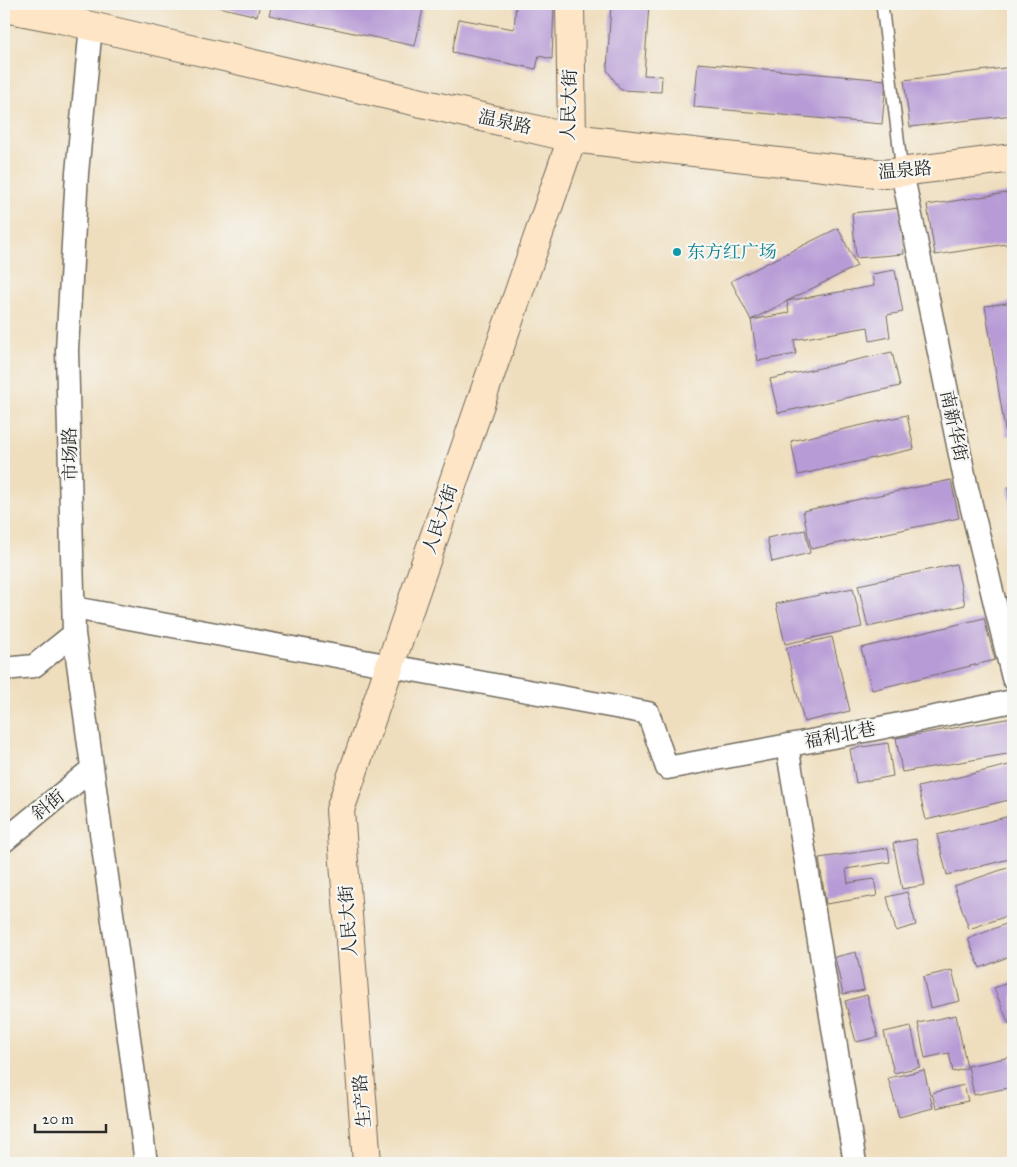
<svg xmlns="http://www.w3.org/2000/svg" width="1017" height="1167" font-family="'IM FELL Great Primer','Noto Serif SC',serif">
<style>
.building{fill:#b79bd6;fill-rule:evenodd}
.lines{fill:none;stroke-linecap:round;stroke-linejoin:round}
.lane-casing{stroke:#706a5e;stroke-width:14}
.street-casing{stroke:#706a5e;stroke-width:25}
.secondary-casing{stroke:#706a5e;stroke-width:30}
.lane{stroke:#fff;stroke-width:11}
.street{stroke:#fff;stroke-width:22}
.secondary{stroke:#fde5c5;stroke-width:28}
.culture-dot{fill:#0f9aa8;stroke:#f6f6f2;stroke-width:2}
.labels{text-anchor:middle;stroke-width:4.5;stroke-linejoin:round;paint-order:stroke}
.street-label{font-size:18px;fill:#2b2b2b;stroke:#f6f6f2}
.culture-label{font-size:18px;fill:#0d838f;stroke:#f6f6f2;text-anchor:start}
</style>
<rect width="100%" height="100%" fill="#f6f6f2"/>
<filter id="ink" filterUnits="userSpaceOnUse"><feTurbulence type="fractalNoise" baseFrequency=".02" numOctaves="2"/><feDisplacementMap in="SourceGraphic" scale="10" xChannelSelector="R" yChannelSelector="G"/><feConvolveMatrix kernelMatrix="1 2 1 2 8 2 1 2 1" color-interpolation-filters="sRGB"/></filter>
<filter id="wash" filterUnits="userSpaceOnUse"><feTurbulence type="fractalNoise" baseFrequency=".0096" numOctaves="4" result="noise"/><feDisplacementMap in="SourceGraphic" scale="20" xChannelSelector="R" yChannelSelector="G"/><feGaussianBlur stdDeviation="1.12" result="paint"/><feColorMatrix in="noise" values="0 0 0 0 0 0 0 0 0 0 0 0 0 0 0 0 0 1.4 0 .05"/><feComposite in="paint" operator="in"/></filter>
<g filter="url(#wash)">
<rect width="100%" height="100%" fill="#efdebd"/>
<g id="blocks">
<path class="building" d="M206 4H260L257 16Z
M272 4H424L415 46 269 15Z
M516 4H554L552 59 539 56 536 69 452 52 459 19 514 29Z
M611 4H649L644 75 662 76 661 92 621 90 607 70Z
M698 63 886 80 882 124 694 107Z
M1013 67V115L910 127 904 80Z
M1013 192V243L935 255 927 205Z
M900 208 904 254 856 258 852 213Z
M838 228 857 266 787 301 874 286 872 274 895 270 903 312 887 315 890 337 870 341 868 327 794 340 796 354 758 361 751 320 731 281ZM787 301 789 313 751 320 784 303Z
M1013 302V435L1006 436 985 306Z
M892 352 900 386 778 413 770 379Z
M907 415 914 449 798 475 791 441Z
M951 480 959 518 811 549 803 511Z
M1013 486V520H1012L1008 487Z
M805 530 810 553 772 562 767 538Z
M956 564 965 605 868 627 858 585Z
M853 588 862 627 785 644 776 604Z
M984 618 995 660 872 690 861 648Z
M832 637 850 711 804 722 786 648Z
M1012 718 1013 753 902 772 896 738Z
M888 743 893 776 856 783 850 749Z
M1013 764V799L926 820 918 787Z
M1013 815V858L947 875 937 835Z
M916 839 925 885 902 889 893 843Z
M888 848 890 862 846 869 848 883 874 879 877 896 826 904 819 858Z
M1013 866V914L969 929 954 886Z
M907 892 916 925 896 931 887 897Z
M1013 921V955L980 968 968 939Z
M856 952 864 990 843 994 835 957Z
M952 970 960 1001 930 1008 923 977Z
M1013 981V1022L1009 1024 994 988Z
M867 995 878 1037 856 1042 845 1001Z
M956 1015 967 1068 953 1072 949 1053 925 1058 918 1023Z
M911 1026 920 1067 894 1073 884 1032Z
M1010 1057 1013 1072V1087L974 1095 968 1066Z
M924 1070 933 1108 899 1117 888 1078Z
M964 1085 968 1101 936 1108 932 1093Z"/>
</g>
</g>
<g filter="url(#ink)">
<use href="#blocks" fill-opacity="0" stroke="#706a5e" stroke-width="1"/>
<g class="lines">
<g class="lane-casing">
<path id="lane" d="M882 4 902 172"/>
</g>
<g class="street-casing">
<path id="street" d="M91 26 77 173 67 350 74 634 146 1163
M902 172 966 484 1013 678
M74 608 648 713 667 768 875 729 1013 701
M4 669 34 666 74 634
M787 745 855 1163
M4 841 92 769"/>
</g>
<g class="secondary-casing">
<path id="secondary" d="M4 8 61 19 572 138 884 174 1013 158
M367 1163 340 810 572 138 570 4"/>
</g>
<use href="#lane" class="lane"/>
<use href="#street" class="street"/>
<use href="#secondary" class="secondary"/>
</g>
</g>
<circle class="culture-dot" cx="677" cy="252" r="5"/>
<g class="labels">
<g class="street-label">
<text transform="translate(569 105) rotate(-88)" y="6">人民大街</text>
<text transform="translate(505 122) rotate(13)" y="6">温泉路</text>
<text transform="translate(905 170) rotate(-5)" y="6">温泉路</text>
<text transform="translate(954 426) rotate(78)" y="6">南新华街</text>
<text transform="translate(70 454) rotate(-91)" y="6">市场路</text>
<text transform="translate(440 519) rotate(-71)" y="6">人民大街</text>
<text transform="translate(840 735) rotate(-11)" y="6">福利北巷</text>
<text transform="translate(48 805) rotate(-39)" y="6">斜街</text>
<text transform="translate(348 921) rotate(-94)" y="6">人民大街</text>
<text transform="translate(362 1101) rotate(-95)" y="6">生产路</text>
</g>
<g class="culture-label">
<text x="687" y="258">东方红广场</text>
</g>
</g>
<rect width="1017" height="1167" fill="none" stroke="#f6f6f2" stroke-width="20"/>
<path d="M35 1124v8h71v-8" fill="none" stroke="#2b2b2b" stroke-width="2.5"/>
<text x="42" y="1124" font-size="15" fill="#2b2b2b" stroke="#f6f6f2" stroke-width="4" paint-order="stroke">20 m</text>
</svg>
